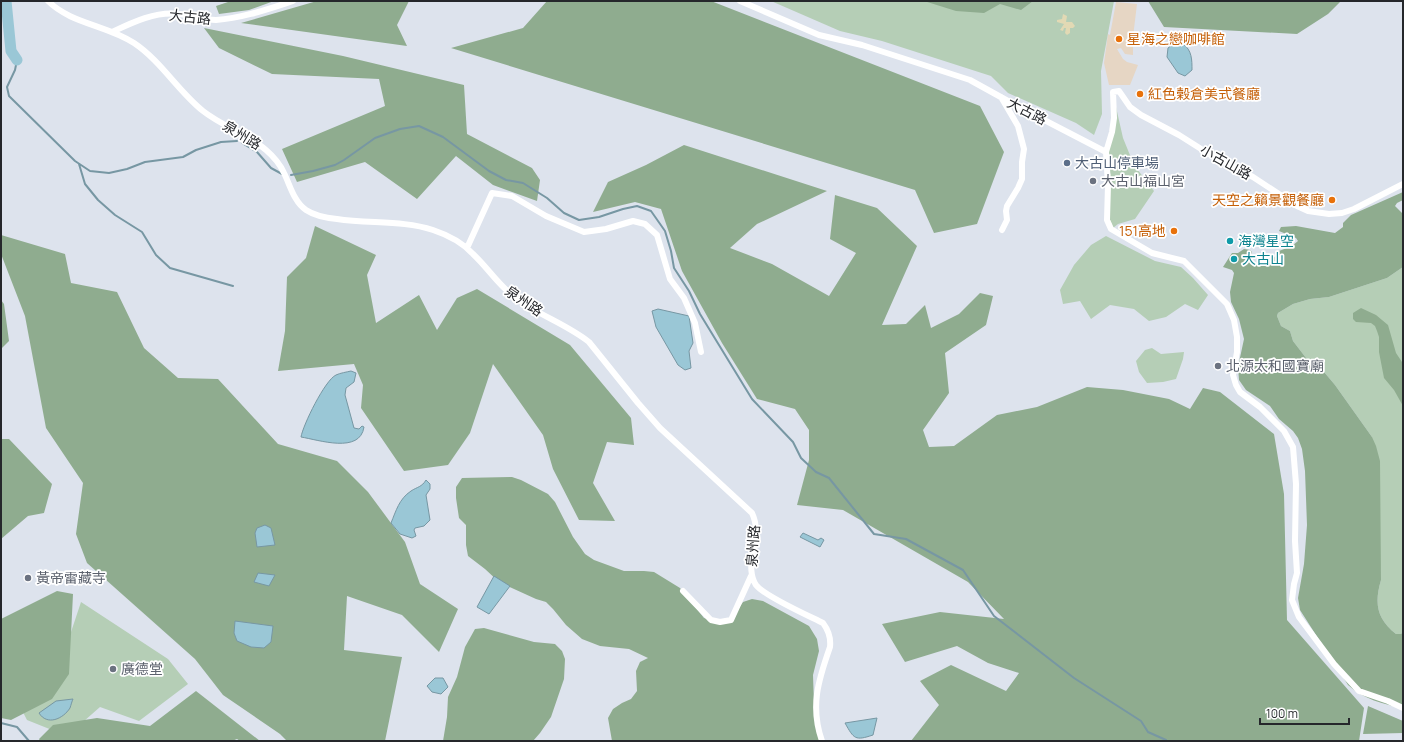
<svg xmlns="http://www.w3.org/2000/svg" width="1404" height="742" font-family="Manrope,'Noto Sans TC',sans-serif">
<style>
.commercial{fill:#e6d6c4}
.green{fill:#b5ceb6}
.forest{fill:#8fac8f}
.sand{fill:#e2d9b4}
.water{fill:#9ac7d6;stroke:#7797a3}
.lines{fill:none;stroke-linecap:round;stroke-linejoin:round}
.stream{stroke:#7797a3;stroke-width:2}
.river{stroke:#9ac7d6;stroke-width:11}
.minor{stroke:#fff;stroke-width:6}
.food-dot{fill:#e8710a;stroke:#fff;stroke-width:1.5}
.service-dot{fill:#5c6f8a;stroke:#fff;stroke-width:1.5}
.worship-dot{fill:#6b7280;stroke:#fff;stroke-width:1.5}
.culture-dot{fill:#0f9aa8;stroke:#fff;stroke-width:1.5}
.labels{text-anchor:middle;stroke-width:3.5;stroke-linejoin:round;paint-order:stroke}
.street-label{font-size:14px;fill:#25272b;stroke:#fff}
.food-label{font-size:14px;fill:#c56008;stroke:#fff;text-anchor:start}
.service-label{font-size:14px;fill:#4e5e75;stroke:#fff;text-anchor:start}
.worship-label{font-size:14px;fill:#5b616d;stroke:#fff;text-anchor:start}
.culture-label{font-size:14px;fill:#0d838f;stroke:#fff;text-anchor:start}
</style>
<rect width="100%" height="100%" fill="#dde3ed"/>
<path class="commercial" d="M1116 2 1137 4 1133 37V55L1125 54 1121 48 1117 49 1123 59 1127 62 1138 65 1130 85H1109L1104 63 1108 34 1110 35Z"/>
<path class="green" d="M771 1H1114L1101 71 1102 114 1094 135 1076 123 1008 93 991 76 882 41 840 31Z
M1116 107 1123 138 1134 165 1154 191 1135 219 1118 224 1113 228 1109 218 1107 152Z
M1106 236 1155 261 1181 267 1193 278 1208 295 1198 310 1185 304 1166 317 1149 321 1134 309 1110 305 1091 319 1080 301 1063 304 1060 290 1074 265 1091 245Z
M1403 267V632L1401 634H1396C1377 619 1374 604 1381 580L1372 437 1335 385 1319 366 1306 358 1303 354 1293 341 1290 331 1281 326 1277 316 1278 313 1293 304 1310 299 1329 297 1387 278Z
M1152 348 1161 354 1184 352 1183 359 1176 379 1163 382 1147 383 1139 372 1136 361 1145 350Z
M81 602 168 659 188 684 139 721 100 707 67 736 27 720 5 677 53 686Z"/>
<path class="forest" d="M231 1H274L249 10 219 14 216 6Z
M317 1H409L397 25 407 46 241 23Z
M547 1H711L980 106 1004 152 977 224 934 233 915 190 451 48 523 28Z
M924 1H1033L1021 10 1000 4 984 13 956 11Z
M1148 1H1341L1328 14 1297 34 1164 27Z
M204 28 343 56 464 85 467 134 532 168 540 180 537 201 493 185 456 156 417 199 365 162 297 182 282 149 385 106 379 79 272 74 219 48Z
M684 145 827 191 757 224 730 248 772 264 829 296 856 253 830 239 835 195 877 208 917 246 882 325 906 324 925 305 931 328 959 314 980 293 993 296 986 325 945 353 949 393 923 430 929 447 954 446 997 415 1037 407 1087 387 1123 390 1169 399 1190 409 1203 388 1220 392 1274 434 1284 494 1287 620 1364 708 1359 741H911L939 705 920 681 951 665 1006 691 1019 673 988 663 957 646 905 662 882 624 940 612 1004 619 968 582 843 510 797 505 809 460V430L795 409 757 399 722 343 682 271 661 209 635 202 593 212 608 182 646 165Z
M1403 192V200L1397 203 1395 206 1403 214V267L1387 278 1329 297 1310 299 1293 304 1278 313 1277 316 1281 326 1290 331 1293 341 1303 354 1306 358 1319 366 1335 385 1372 437 1376 446 1380 461 1381 580C1374 604 1377 619 1396 634H1401L1403 632V709C1383 703 1364 700 1348 685L1300 610 1298 598 1304 564 1307 525 1305 471 1302 449 1298 438 1293 431 1279 419 1270 406 1246 390 1239 380 1238 367 1244 339 1239 319 1231 302 1230 292 1234 273 1232 270 1223 267 1232 253H1238L1244 249 1250 250 1252 252 1248 261 1253 265H1260L1273 259 1279 251 1292 246 1298 241 1296 238 1279 231 1281 227 1296 226 1335 233 1343 227V223L1351 215Z
M315 226 376 255 367 275 376 323 419 295 437 330 457 298 477 289 570 345 631 418 634 445 607 442 593 483 615 521 579 520 553 469 543 435 493 364 470 433 448 465 404 471 361 408 363 385 354 364 278 371 285 331 287 277 306 258Z
M1 235 65 254 71 283 117 292 144 348 178 378 218 379 278 444 337 461 368 492 405 542 420 584 458 609 439 652 402 615 347 596 344 650 402 657 385 741H287L280 734 223 695 195 659 87 563 76 534 83 483 46 428 25 316 1 254Z
M1 300 4 304 9 341 1 349Z
M1361 308 1376 315 1388 325 1396 353 1402 362 1403 361V406L1394 390 1384 378 1379 352V337L1377 331 1375 326 1371 323 1356 322 1353 319V313Z
M1 439H9L52 484 44 513 28 516 1 539Z
M512 477 521 480 548 494 555 502 573 537 585 554 594 560 624 571H644L654 572 680 588 704 618 723 623 732 618 743 602 752 599 763 601 809 626 817 639 819 651 813 675 814 704 824 741H612L608 718 613 709 622 703 631 699 637 691 636 671 640 662 648 658 629 649 600 646 582 639 566 625 553 609 546 602 536 599 499 582 485 569 468 556 466 545V525L459 518 456 498V487L462 478Z
M57 591 73 594 69 674 52 699 11 720 1 718V619Z
M484 628 534 642 555 644 562 651 565 659 564 679 551 717 540 733 533 741H443L447 717 448 697 457 677 465 647 475 629Z
M196 691 260 741H240L237 739 232 741H40L39 739 53 725 97 718 150 726Z
M1368 706 1403 721V733L1363 734Z"/>
<path class="sand" d="M1063 14 1067 16 1066 22H1072L1075 26 1073 28H1070V33L1067 35 1065 33 1066 28H1064L1063 31 1060 30 1064 24 1057 22V20L1062 19Z"/>
<path class="water" d="M1183 44C1192 50 1192 60 1192 70L1185 76 1178 73 1167 57 1168 48 1172 45Z
M658 309 689 316 693 343 689 351 691 368 685 370 678 365 656 327 652 311Z
M351 371 356 373 354 382 346 388 345 395 354 428 359 429 362 426 364 427C360 454 319 440 301 437 303 425 325 380 336 375 340 373 347 372 351 371Z
M426 480 430 484V489L426 495 430 520 424 526 415 528 414 530 416 536 412 538 400 534 391 523C396 511 399 499 411 491 417 487 422 487 426 480Z
M265 525 271 528 275 545 257 547 255 533 257 528Z
M803 533 818 540 821 538 824 540 820 547 800 537Z
M258 573 275 575 269 586 254 582Z
M494 576 510 586 489 614 477 607Z
M235 621 273 626 271 642 264 648 251 647 237 641 234 633Z
M435 678H443L448 687 441 694 432 692 427 686Z
M73 699C72 701 71 705 70 708 63 719 47 726 39 713L56 701Z
M877 718 873 735C855 741 854 739 845 723Z"/>
<g class="lines">
<path class="stream" d="M17 60 15 70 7 87 9 96 75 161 90 171 109 173 127 169 145 162 183 157 196 150 221 142 237 141
M242 143 257 152 271 168 282 174
M79 164 85 184 98 200 115 215 142 232 156 255 170 268 233 286
M291 175 313 171 335 165 344 160 375 138 400 129 419 126 443 137 489 171 506 180 523 183 547 198 564 213 579 220 599 217 623 209 637 206 651 211 665 231 671 251 674 268 689 291 700 314 752 399 793 442 801 458 816 472 829 478 874 534 906 539 963 570 994 616 1074 678 1141 721 1148 732 1166 740
M1 723 17 727 29 741"/>
<path class="river" d="M6 1 11 51 17 60"/>
<path class="minor" d="M48 1C71 24 107 25 134 43 161 61 178 91 203 111 222 126 247 134 266 150 273 156 280 164 284 173 290 185 294 202 306 210 315 216 327 218 337 219 369 224 403 220 433 230 448 235 462 242 473 254 487 267 497 283 512 295 535 314 565 323 589 342L638 403 660 428 752 513C759 528 755 540 752 555 751 565 750 576 756 585 764 596 809 616 823 623 829 631 831 638 830 647 818 681 810 707 822 741
M740 1 819 35 862 45 970 80 1017 106 1106 152 1108 185 1107 220 1111 229 1152 253 1184 261 1227 304 1234 320 1237 337V352L1233 375 1236 385 1240 392 1260 407 1284 431 1293 447 1296 484 1295 541 1297 573 1294 584 1292 600 1299 617 1334 664 1359 691 1388 701 1403 708
M112 32C133 22 156 11 179 14 191 15 204 20 216 20 243 18 268 9 293 1
M1001 97 1018 126 1024 149 1022 162V179L1018 188 1007 206 1006 211 1007 220 1002 230
M1106 152 1112 132 1114 118 1113 92 1119 91 1130 107 1141 115 1179 135 1209 154 1253 177 1297 206 1308 211 1329 214 1342 213 1354 209 1403 184
M467 248 492 193 512 196 546 216 584 232 606 229 633 221 645 224 657 235 670 279 684 298 695 323 701 352
M683 591 711 620 720 622 731 620 751 576"/>
</g>
<g class="food-dot">
<circle cx="1119" cy="39" r="4"/>
<circle cx="1140" cy="94" r="4"/>
<circle cx="1332" cy="200" r="4"/>
<circle cx="1174" cy="231" r="4"/>
</g>
<circle class="service-dot" cx="1067" cy="163" r="4"/>
<g class="worship-dot">
<circle cx="1093" cy="181" r="4"/>
<circle cx="1218" cy="366" r="4"/>
<circle cx="28" cy="578" r="4"/>
<circle cx="113" cy="669" r="4"/>
</g>
<g class="culture-dot">
<circle cx="1230" cy="241" r="4"/>
<circle cx="1234" cy="259" r="4"/>
</g>
<g class="labels">
<g class="street-label">
<text transform="translate(190 17) rotate(6)" y="5">大古路</text>
<text transform="translate(1027 111) rotate(27)" y="5">大古路</text>
<text transform="translate(242 135) rotate(31)" y="5">泉州路</text>
<text transform="translate(1226 162) rotate(29)" y="5">小古山路</text>
<text transform="translate(524 301) rotate(34)" y="5">泉州路</text>
<text transform="translate(753 546) rotate(-86)" y="5">泉州路</text>
</g>
<g class="food-label">
<text x="1127" y="44">星海之戀咖啡館</text>
<text x="1148" y="99">紅色榖倉美式餐廳</text>
<text x="1324" y="205" text-anchor="end">天空之籟景觀餐廳</text>
<text x="1166" y="236" text-anchor="end">151高地</text>
</g>
<g class="service-label">
<text x="1075" y="168">大古山停車場</text>
</g>
<g class="worship-label">
<text x="1101" y="186">大古山福山宮</text>
<text x="1226" y="371">北源太和國寶廟</text>
<text x="36" y="583">黃帝雷藏寺</text>
<text x="121" y="674">廣德堂</text>
</g>
<g class="culture-label">
<text x="1238" y="246">海灣星空</text>
<text x="1242" y="264">大古山</text>
</g>
</g>
<rect width="1404" height="742" fill="none" stroke="#25272b" stroke-width="4"/>
<path d="M1260 718v6h89v-6" fill="none" stroke="#25272b" stroke-width="2"/>
<text x="1266" y="718" font-size="12" fill="#25272b" stroke="#ffffff" stroke-width="3" paint-order="stroke">100 m</text>
</svg>
